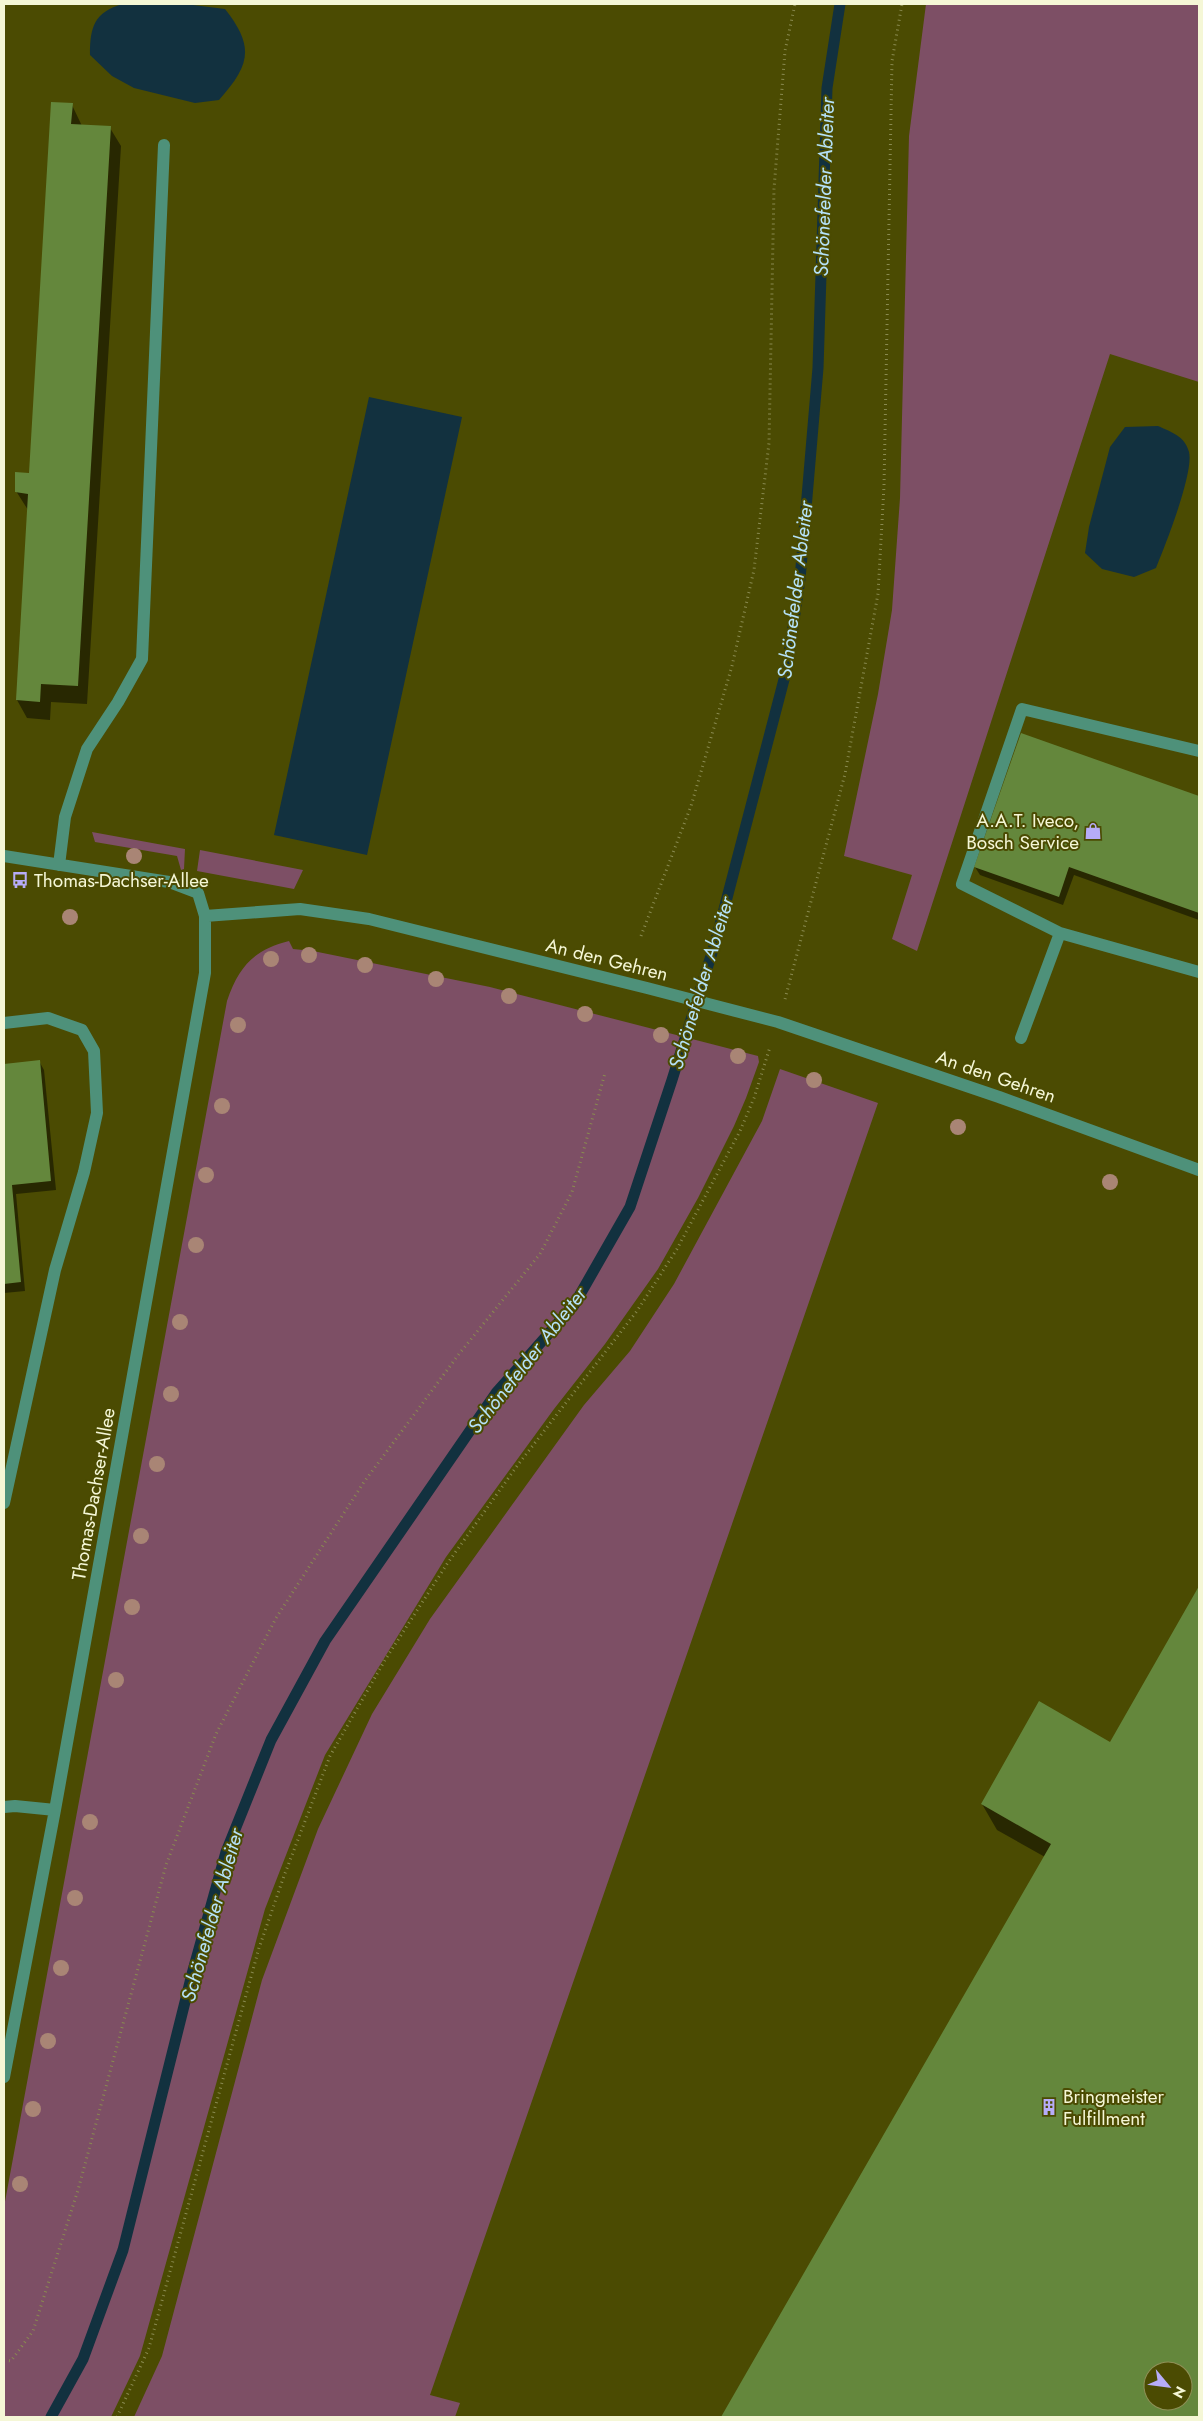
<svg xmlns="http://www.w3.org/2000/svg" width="1203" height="2421" font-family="Jost,sans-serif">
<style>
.green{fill:#7d4f65}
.water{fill:#12313f}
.shadow{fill:#0007;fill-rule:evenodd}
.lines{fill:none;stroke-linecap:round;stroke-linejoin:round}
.stream{stroke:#12313f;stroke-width:11}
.building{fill:#64873c;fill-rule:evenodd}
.path{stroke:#898a50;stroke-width:3;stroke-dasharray:1 4;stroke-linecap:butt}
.minor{stroke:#4e917a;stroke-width:12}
.tree{fill:#a98575}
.labels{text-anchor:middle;stroke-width:4;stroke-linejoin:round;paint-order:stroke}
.poi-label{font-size:19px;fill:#f5f7d6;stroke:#4b4b02;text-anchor:start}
.street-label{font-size:19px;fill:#f5f7d6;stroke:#4b4b02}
.water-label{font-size:20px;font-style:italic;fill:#b5e2f9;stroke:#4b4b02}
</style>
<rect width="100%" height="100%" fill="#4b4b02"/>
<path class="green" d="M926 4H1199V382L1110 354 917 951 892 939 912 875 844 856 878 694 892 610 900 498 909 136Z
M92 832 185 849 184 869 181 870 177 856 95 842Z
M200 850 303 870 294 889 197 871Z
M289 941 293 949 313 951 490 987 758 1056 759 1062 746 1098 734 1126 698 1198 658 1269 605 1344 554 1409 446 1557 325 1755 265 1909 140 2356 111 2417H4V2207L227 1001C239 966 254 950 289 941Z
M780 1069 878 1103 430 2395 460 2403 455 2417H134L162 2356 262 1980 318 1829 372 1714 430 1619 584 1405 630 1351 674 1284 762 1121Z"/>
<path class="water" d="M123 4H185L225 9C255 47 250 65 219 100L195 103 134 88 112 76 90 55C90 27 94 12 123 4Z
M369 397 462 417 367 855 274 835Z
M1158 426C1171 432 1185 436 1189 452 1194 473 1165 546 1156 568L1134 577 1102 569 1085 553 1089 527 1110 447 1125 427Z"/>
<path class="shadow" d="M72 105 82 126 110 128 121 146 87 704 51 702 50 720 27 718 17 700 28 510 16 491 30 474Z
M1022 735 1199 797V920L1074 875 1063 905 980 875 975 867Z
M39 1061 44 1070 56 1190 16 1194 25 1291 4 1293V1065Z
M1199 1589V2417H722L1045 1857 997 1830 982 1804 1110 1744ZM1153 2371H1183V2401H1153Z"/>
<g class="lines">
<path class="stream" d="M51 2417 83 2359 123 2250 192 1974 226 1852 271 1740 325 1641 496 1393 574 1305 630 1207 672 1080 716 940 787 668 800 579 818 368 827 88 840 4"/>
</g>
<path class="building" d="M51 102 73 103 71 124 111 126 78 686 41 684 40 702 16 700 28 494 15 492V472L29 473Z
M1021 733 1199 796V913L1069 867 1059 897 974 867Z
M40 1060 51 1181 12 1185 21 1282 4 1284V1064Z
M1199 1586V2417H721L1051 1844 981 1804 1039 1701 1110 1742ZM1153 2371H1183V2401H1153Z"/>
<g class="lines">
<path class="path" d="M641 936 691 806 732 666 754 570 769 443 774 189 785 51 795 4
M785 999 845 774 878 594 884 486 892 61 902 4
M4 2360 11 2361 33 2331 78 2190 166 1865 216 1734 276 1618 364 1482 459 1354 540 1254 572 1192 605 1073
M117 2417 149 2348 259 1948 284 1876 330 1756 385 1660 447 1564 517 1466 637 1311 677 1249 740 1131 754 1098 770 1047"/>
<path class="minor" d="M1199 751 1022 709 962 884 1060 933 1199 972
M4 856 169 882 198 893 205 916V973L55 1810 4 2077
M59 865 65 817 87 749 118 702 142 659 164 145
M205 916 300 909 369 919 647 988 778 1022 999 1097 1199 1170
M4 1023 48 1018 82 1030 94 1051 97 1113 84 1172 55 1270 4 1503
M1021 1038 1060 933
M4 1807 15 1806 55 1810"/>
</g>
<g class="tree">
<circle cx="134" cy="856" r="8"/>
<circle cx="70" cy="917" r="8"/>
<circle cx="309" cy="955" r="8"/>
<circle cx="271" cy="959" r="8"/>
<circle cx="365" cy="965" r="8"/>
<circle cx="436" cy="979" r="8"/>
<circle cx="509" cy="996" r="8"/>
<circle cx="585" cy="1014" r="8"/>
<circle cx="238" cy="1025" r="8"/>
<circle cx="661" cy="1035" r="8"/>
<circle cx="738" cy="1056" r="8"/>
<circle cx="814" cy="1080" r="8"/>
<circle cx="222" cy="1106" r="8"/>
<circle cx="958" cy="1127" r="8"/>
<circle cx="206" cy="1175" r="8"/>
<circle cx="1110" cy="1182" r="8"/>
<circle cx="196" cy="1245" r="8"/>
<circle cx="180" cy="1322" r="8"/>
<circle cx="171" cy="1394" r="8"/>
<circle cx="157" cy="1464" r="8"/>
<circle cx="141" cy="1536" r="8"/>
<circle cx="132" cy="1607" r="8"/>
<circle cx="116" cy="1680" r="8"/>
<circle cx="90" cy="1822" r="8"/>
<circle cx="75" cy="1898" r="8"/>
<circle cx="61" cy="1968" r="8"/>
<circle cx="48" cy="2041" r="8"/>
<circle cx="33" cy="2109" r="8"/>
<circle cx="20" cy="2184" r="8"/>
</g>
<defs>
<g id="shop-bare" transform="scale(1.35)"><path d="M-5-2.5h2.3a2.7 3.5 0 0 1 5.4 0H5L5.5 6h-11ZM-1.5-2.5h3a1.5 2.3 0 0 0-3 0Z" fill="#b6acf8" stroke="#4b4b02" stroke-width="2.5" paint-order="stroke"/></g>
<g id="bus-bare" transform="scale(1.35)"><path d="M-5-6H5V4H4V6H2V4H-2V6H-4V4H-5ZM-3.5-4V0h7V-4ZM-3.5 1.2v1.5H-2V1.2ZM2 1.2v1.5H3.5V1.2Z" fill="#b6acf8" stroke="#4b4b02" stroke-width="2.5" paint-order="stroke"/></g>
<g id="building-bare" transform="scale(1.35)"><path d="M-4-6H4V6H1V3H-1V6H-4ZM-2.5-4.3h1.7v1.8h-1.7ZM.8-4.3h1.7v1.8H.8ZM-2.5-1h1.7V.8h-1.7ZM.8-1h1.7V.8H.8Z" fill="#b6acf8" stroke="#4b4b02" stroke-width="2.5" paint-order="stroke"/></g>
</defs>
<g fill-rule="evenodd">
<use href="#shop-bare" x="1093" y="831"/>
<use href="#bus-bare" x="20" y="880"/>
<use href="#building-bare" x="1049" y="2107"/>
</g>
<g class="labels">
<g class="poi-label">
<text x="1079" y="827" text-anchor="end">A.A.T. Iveco,<tspan x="1079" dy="22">Bosch Service</tspan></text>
<text x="34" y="887">Thomas-Dachser-Allee</text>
<text x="1063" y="2103">Bringmeister<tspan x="1063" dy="22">Fulfillment</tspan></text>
</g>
<g class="street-label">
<text transform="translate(607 959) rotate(14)" y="7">An den Gehren</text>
<text transform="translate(996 1076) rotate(19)" y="7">An den Gehren</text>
<text transform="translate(93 1494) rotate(-80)" y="7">Thomas-Dachser-Allee</text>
</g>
<g class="water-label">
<text transform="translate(824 187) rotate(-88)" y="7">Schönefelder Ableiter</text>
<text transform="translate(795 590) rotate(-83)" y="7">Schönefelder Ableiter</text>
<text transform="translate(701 983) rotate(-73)" y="7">Schönefelder Ableiter</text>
<text transform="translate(527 1360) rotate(-52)" y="7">Schönefelder Ableiter</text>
<text transform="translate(212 1915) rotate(-74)" y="7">Schönefelder Ableiter</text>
</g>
</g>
<rect width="1203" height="2421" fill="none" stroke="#f5f7d6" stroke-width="10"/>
<g transform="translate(1168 2386) rotate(119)"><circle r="24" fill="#4b4b02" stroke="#8f9057"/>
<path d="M0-4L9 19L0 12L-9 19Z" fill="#b6acf8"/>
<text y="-8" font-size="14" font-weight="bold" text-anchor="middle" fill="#f5f7d6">N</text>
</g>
</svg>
